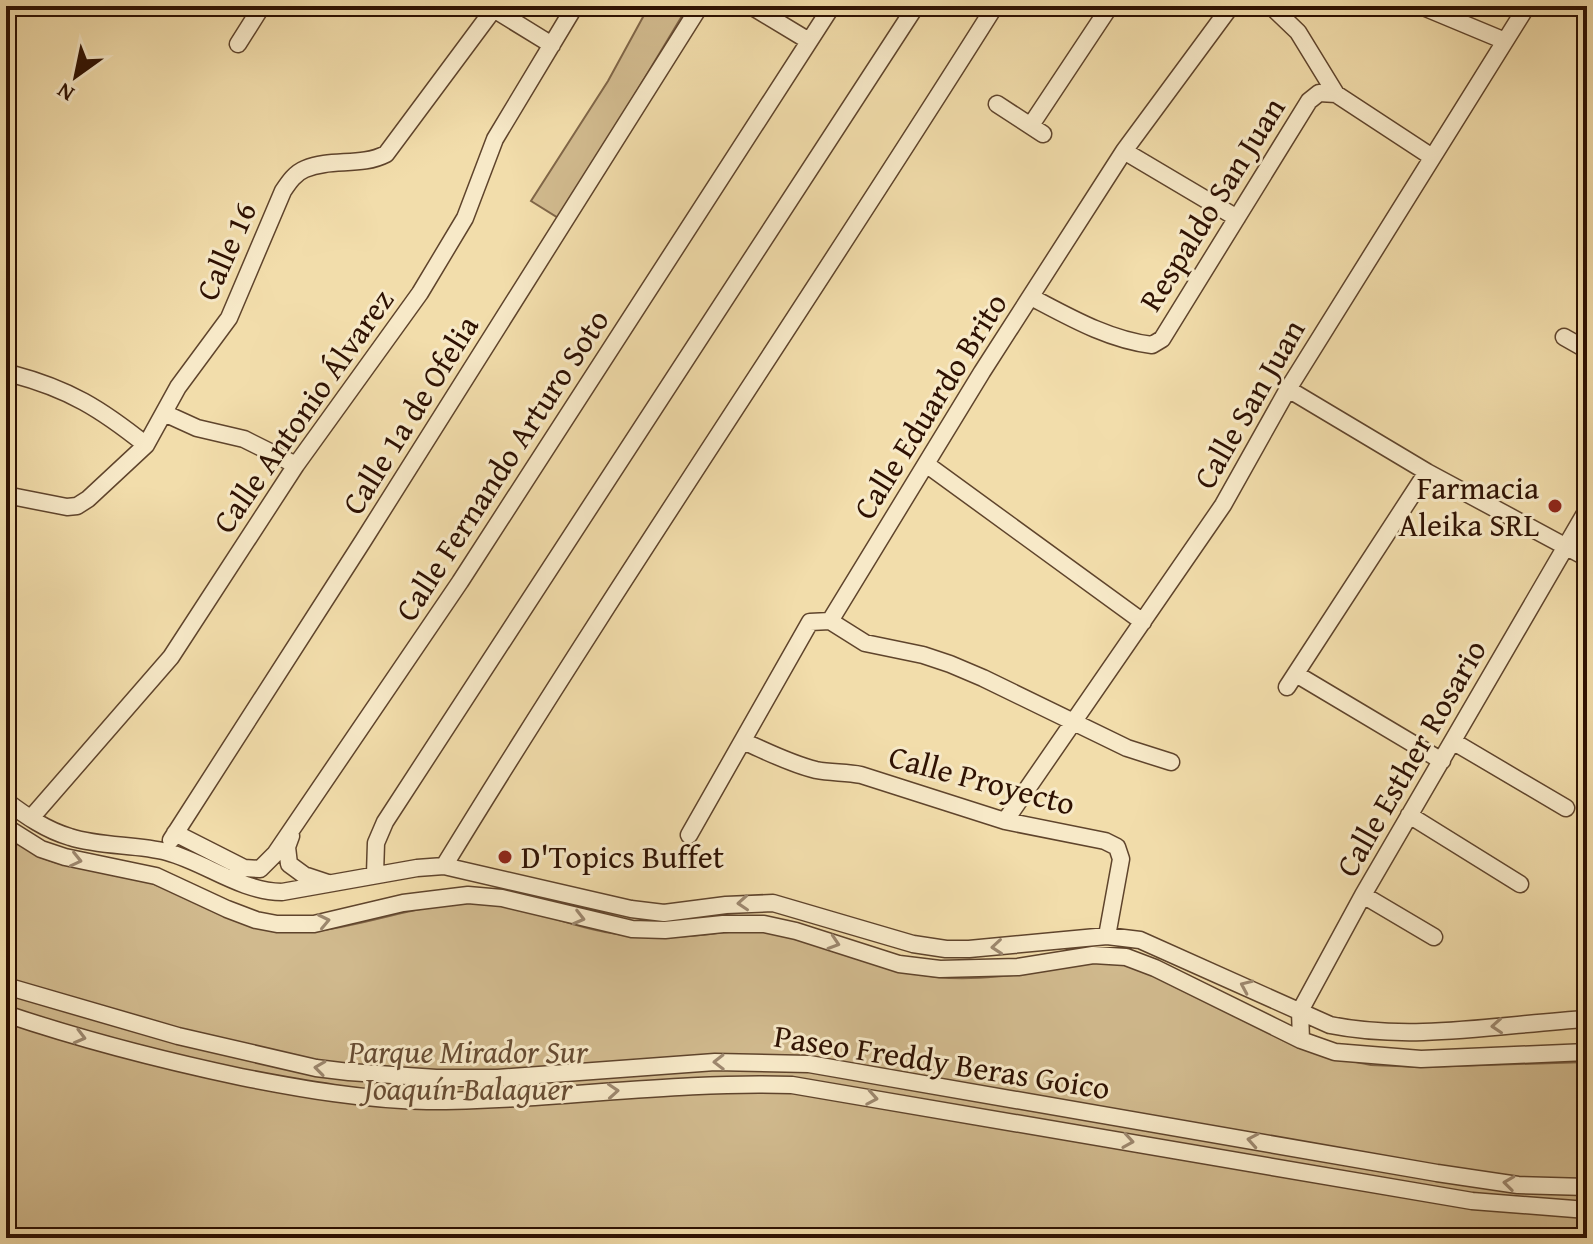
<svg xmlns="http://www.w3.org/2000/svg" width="1593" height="1244" font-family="'Gentium Book Plus',serif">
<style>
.park{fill:#d1ba8e;stroke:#806648;stroke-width:2}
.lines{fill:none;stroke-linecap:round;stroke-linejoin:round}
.minor-casing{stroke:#5f442c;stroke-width:19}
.minor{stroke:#f7e9c8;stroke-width:16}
.oneway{stroke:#9d886f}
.poi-dot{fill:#8f2418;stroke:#f7e9c8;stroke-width:3}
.labels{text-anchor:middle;stroke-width:6;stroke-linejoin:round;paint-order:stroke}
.street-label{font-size:32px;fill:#2e1102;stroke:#f7e9c8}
.poi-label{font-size:32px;fill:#2e1102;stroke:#f7e9c8;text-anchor:end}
.park-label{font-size:32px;font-style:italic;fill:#674c33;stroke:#f7e9c8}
</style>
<rect width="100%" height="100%" fill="#f2ddab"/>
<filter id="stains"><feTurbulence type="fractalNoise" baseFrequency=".0025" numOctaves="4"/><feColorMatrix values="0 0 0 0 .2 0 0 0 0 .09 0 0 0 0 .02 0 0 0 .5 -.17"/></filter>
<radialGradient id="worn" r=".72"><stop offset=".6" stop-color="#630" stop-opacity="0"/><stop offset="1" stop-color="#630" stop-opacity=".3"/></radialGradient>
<path class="park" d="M649 6H688L560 219 531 201 608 81Z
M6 831 37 856 57 863 135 876 260 928C330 945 403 902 475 903 518 903 562 924 605 932 632 937 661 938 689 936 715 934 741 929 767 932 825 940 879 971 937 977 965 980 995 977 1022 974 1055 970 1091 958 1124 965 1134 967 1143 972 1153 975L1346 1060 1371 1065 1421 1067 1587 1062V1238H6Z"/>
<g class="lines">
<g class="minor-casing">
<path id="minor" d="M751 6 809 41
M1271 6 1298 32 1336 94
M1421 6 1505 41
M495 10 552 45
M238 44 262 6
M997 104 1043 134
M1031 125 1110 6
M1124 151 1237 218
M1031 297C1069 317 1109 340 1152 345L1162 339 1309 101 1319 93 1336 94 1432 157
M1564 337 1587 350
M12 374C69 389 101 409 146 445
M1288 389 1427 472 1587 558
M164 413 197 428 244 439 296 465
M926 464 1143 622
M6 495 67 507 77 506 88 499 146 445 178 387 229 318 283 191C289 182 295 173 305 169 331 158 361 167 386 154L496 6
M830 621 982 372 1124 151 1231 6
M830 621 865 643 923 655 950 664 983 678 1127 748 1171 762
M1296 674 1442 761
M1287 687 1427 472
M745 742C768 752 791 764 816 770 831 773 846 772 861 775L1005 821 1105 841 1117 847 1121 859 1107 936
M1454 742 1566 808
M6 801C26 816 46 830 70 837 101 847 136 844 167 852 207 863 239 891 282 892L417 868 444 866 631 909 664 913 726 905 773 903 913 944 946 949H969L1107 936 1140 940 1330 1025C1414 1042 1502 1024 1587 1019
M1409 815 1520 884
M31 818 171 657 296 465 420 293 465 218 495 139 575 6
M1005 821 1223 505 1288 389 1527 6
M6 827 41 849 65 857 156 876 227 909 256 920 277 924H314L403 903 468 895 502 898 632 929 665 930 723 924H764L796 931 899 964 940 969 1018 967 1093 955 1126 957 1155 968 1301 1040 1335 1052 1421 1059 1587 1052
M175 833 244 868 260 869 275 854 460 582 832 6
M689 835 810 622 830 621
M291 836 287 847 289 864 304 875 328 883
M171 840 363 541 700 6
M444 866C622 575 814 294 995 6
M375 874 376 843 385 822 916 6
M1363 895 1434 937
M6 986 178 1036 316 1068 349 1072 436 1078H498L715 1062 809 1064 1437 1173 1518 1185 1587 1187
M6 1014C83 1040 161 1060 241 1077 302 1089 365 1100 427 1101 549 1101 670 1081 792 1085L1472 1201 1587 1210
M1301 1040 1300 1011 1363 895 1587 510"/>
</g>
<use href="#minor" class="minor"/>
</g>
<defs><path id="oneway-chevron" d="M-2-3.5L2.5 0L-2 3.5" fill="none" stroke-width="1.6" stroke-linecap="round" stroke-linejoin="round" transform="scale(2)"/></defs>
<g class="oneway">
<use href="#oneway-chevron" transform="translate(76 860) rotate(13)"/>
<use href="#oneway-chevron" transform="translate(743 903) rotate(176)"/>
<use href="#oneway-chevron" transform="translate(579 918) rotate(14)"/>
<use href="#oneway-chevron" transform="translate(324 921) rotate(-12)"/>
<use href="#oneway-chevron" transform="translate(834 943) rotate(18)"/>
<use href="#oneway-chevron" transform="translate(997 947) rotate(175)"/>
<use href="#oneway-chevron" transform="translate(1246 986) rotate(-156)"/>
<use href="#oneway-chevron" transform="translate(1497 1026) rotate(176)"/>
<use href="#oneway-chevron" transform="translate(80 1037) rotate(15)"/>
<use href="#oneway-chevron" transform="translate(719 1062) rotate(179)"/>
<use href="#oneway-chevron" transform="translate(320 1068) rotate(-172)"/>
<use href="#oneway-chevron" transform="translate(613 1091) rotate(-4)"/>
<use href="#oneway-chevron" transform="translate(872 1098) rotate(10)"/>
<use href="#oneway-chevron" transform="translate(1253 1140) rotate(-170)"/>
<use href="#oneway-chevron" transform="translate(1128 1141) rotate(9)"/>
<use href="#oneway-chevron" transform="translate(1509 1183) rotate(-173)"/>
</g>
<g class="poi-dot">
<circle cx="1555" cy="506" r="8"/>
<circle cx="505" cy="857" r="8"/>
</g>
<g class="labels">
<g class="street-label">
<text transform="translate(1212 204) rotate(-58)" y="11">Respaldo San Juan</text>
<text transform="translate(226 251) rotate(-66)" y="11">Calle 16</text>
<text transform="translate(1249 404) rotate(-60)" y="11">Calle San Juan</text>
<text transform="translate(930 406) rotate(-58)" y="11">Calle Eduardo Brito</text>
<text transform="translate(303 411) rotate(-55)" y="11">Calle Antonio Álvarez</text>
<text transform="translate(410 415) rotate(-58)" y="11">Calle 1a de Ofelia</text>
<text transform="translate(502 465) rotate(-57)" y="11">Calle Fernando Arturo Soto</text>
<text transform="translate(1411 758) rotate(-60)" y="11">Calle Esther Rosario</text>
<text transform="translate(982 780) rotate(15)" y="11">Calle Proyecto</text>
<text transform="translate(942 1062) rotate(9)" y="11">Paseo Freddy Beras Goico</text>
</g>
<g class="poi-label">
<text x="1539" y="499">Farmacia<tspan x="1539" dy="37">Aleika SRL</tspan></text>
<text x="521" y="868" text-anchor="start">D'Topics Buffet</text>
</g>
<g class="park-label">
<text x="468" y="1063">Parque Mirador Sur<tspan x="468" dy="37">Joaquín Balaguer</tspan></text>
</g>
</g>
<rect width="1593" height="1244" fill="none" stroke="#f2ddab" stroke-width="32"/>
<rect x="8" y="8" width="1577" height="1228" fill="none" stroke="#2e1102" stroke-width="4"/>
<rect x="16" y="16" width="1561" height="1212" fill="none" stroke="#2e1102" stroke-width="2"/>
<g transform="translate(76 76) rotate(213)" stroke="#f7e9c8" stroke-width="6" paint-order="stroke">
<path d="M0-6L14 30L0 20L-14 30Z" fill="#2e1102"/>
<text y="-12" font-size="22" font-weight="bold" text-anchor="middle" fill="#2e1102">N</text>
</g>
<rect width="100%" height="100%" filter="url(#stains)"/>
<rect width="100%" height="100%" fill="url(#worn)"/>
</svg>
